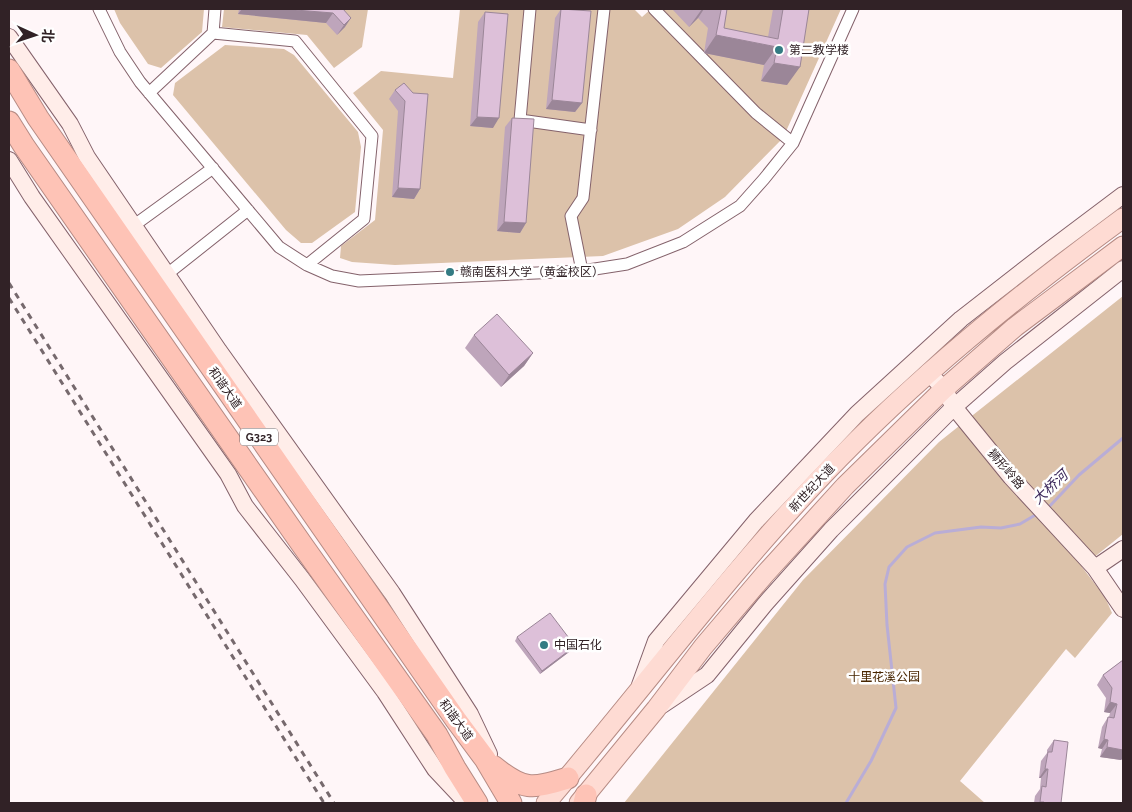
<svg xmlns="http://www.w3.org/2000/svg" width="1132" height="812" font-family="Raleway,'Noto Sans SC',sans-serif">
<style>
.green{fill:#dcc2aa}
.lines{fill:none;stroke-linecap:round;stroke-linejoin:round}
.stream{stroke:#b9add6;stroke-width:3}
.street-casing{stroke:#84626b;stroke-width:13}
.secondary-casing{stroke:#84626b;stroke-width:18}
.primary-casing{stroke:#b68b84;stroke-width:21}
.highway-casing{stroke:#b68b84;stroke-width:23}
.street{stroke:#fff;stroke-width:11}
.secondary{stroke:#ffede9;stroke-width:16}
.primary{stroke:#fedbd3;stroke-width:19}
.highway{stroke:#fec3b6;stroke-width:21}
.rail{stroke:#76696d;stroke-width:3;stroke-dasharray:6 6;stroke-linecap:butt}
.wall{fill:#bea5bb}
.shaded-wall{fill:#9b8698}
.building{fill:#ddc0d9;stroke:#9b8698}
.poi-dot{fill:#337b83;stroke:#fff;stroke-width:2}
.labels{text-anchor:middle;stroke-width:5;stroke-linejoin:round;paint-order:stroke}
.shield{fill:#fff;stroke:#6f6467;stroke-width:1}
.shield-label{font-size:11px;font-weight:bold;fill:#312226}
.poi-label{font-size:12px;fill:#312226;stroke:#fff;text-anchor:start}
.street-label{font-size:12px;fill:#312226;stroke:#fff}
.park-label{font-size:12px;fill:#482600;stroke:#fff}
.water-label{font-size:14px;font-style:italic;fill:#3b275a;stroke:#fff}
</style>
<rect width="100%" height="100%" fill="#fff6f8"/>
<path class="green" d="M114 9H204L202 32 161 68 148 64 120 23Z
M224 9H368L362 47 334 68 307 35 222 27Z
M460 9H634L642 17 651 9H841L783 138 725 197 678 229 603 256 395 265 352 262 340 258 341 246 375 220 383 130 353 93 381 71 453 78Z
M225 45 284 49 294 55 358 132 361 147 355 212 312 243H301L286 230 173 95 175 83Z
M1123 296V534L1082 567 1105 597 1112 613 1075 658 1066 649 960 781 985 803H624L803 580 939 442Z"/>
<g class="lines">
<path class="stream" d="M1047 509 1079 475 1123 438
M846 803 871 761 896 708 887 625 885 584 889 567 907 547 935 533 981 527 1001 528 1020 524 1037 514"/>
<g class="street-casing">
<path id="street" d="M99 9 120 52 140 82 279 247 307 265 332 276 359 281 582 271 627 264 683 242 740 206 764 179 793 143 853 9
M530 9 520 120 591 130
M654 9 756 113 793 143
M213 33 215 9
M149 93 213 33 295 41 372 136 364 219 307 265
M129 229 213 168
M582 271 571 216 583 198 604 9
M161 279 248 210"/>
</g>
<g class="secondary-casing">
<path id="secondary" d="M9 37 70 124 87 157 219 351 392 593 470 714 489 754
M9 160 32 197 228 474 245 506 302 579 385 692 435 769 467 803
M928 372 944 389 954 407 1011 477 1095 568 1123 609
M1095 568 1123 549
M640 685 656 641 756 521 857 414 961 319 1051 249 1123 195
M662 705 707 675 765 604 831 530 954 407 1005 362 1123 269"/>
</g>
<g class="primary-casing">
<path id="primary" d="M546 803C639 694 725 578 824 474 915 378 1017 296 1123 218
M579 803 656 709 703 647 765 574 845 486 944 389 1015 327 1123 246"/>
</g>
<g class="highway-casing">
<path id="highway" d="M9 70 38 118 456 720 485 759 511 803
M9 122 24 146 303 546 437 735 455 768 477 803
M493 766C524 791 531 789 568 778
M584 803 586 795"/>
</g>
<use href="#street" class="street"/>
<use href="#secondary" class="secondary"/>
<use href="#primary" class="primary"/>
<use href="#highway" class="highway"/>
<path class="rail" d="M9 283 334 803
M9 298 324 803"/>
</g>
<path class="wall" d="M239 9H343L345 27 337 35 326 23 238 14Z
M561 9 582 103 575 112 546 109 555 18Z
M674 9H727L724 28 768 37 773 9H809L787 85 761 81 764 65 704 53 708 28 698 18 689 27 673 10Z
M485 12 493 128 470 126 478 22Z
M395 90 413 93 420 189 414 199 392 197 398 111 389 99Z
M512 118 526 223 520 233 497 231 505 127Z
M474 335 533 353 524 366 501 387 465 348Z
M517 637 575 646 573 649 540 674 515 641Z
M1123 660V758L1121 760 1100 757 1102 749 1098 748 1102 727 1108 717H1109L1110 713 1104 712 1106 698 1097 685 1103 675Z
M1054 740 1061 803H1034L1035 796 1040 789 1041 778H1039L1041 761 1047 753V750Z"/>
<path class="shaded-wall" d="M242 9H283L333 13 326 23 238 14Z
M702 9H704L698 18 689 27Z
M351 18 345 27 337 35 344 25Z
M716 35 777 47 764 65 704 53Z
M774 63 800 67 787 85 761 81Z
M552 100 582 103 575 112 546 109Z
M477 117 499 118 493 128 470 126Z
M398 188 420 189 414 199 392 197Z
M504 222 526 223 520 233 497 231Z
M533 353 524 366 501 387 509 375Z
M575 646 573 649 540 674 542 671Z
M1110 702 1117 704 1110 713 1104 712Z
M1104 739 1108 740 1102 749 1098 748Z
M1107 747 1123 750V758L1121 760 1100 757Z
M1045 769H1048L1041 778H1039Z"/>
<path class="building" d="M283 9H343L351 18 344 25 333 13Z
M561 9 591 11 582 103 552 100Z
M720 9H727L724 28 778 39 783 9H809L800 67 774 63 777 47 716 35 721 10Z
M485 12 508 14 499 118 477 117Z
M404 83 413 93 428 94 420 189 398 188 405 101 395 90Z
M512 118 534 119 526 223 504 222Z
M497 314 533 353 509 375 474 335Z
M550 613 575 646 542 671 517 637Z
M1123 660V750L1107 747 1108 740 1104 739 1108 717 1114 718 1117 704 1110 702 1112 688 1103 675Z
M1054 740 1068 742 1061 803H1044V802H1040L1042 786 1046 787 1048 769H1045L1048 752H1052Z"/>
<g class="poi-dot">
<circle cx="779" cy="50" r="5"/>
<circle cx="450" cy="272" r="5"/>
<circle cx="544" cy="645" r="5"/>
</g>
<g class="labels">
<rect class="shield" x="240" y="428.5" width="38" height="17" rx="4"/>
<g class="shield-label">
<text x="259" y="441">G323</text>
</g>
<g class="poi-label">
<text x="789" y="54">第二教学楼</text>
<text x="460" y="276">赣南医科大学（黄金校区）</text>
<text x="554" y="649">中国石化</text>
</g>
<g class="street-label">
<text transform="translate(225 388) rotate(55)" y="4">和谐大道</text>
<text transform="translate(1006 469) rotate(49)" y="4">狮形岭路</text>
<text transform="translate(812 488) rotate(-47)" y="4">新世纪大道</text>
<text transform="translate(456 720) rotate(54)" y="4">和谐大道</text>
</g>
<g class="park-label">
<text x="884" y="681">十里花溪公园</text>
</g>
<g class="water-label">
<text transform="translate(1050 487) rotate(-43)" y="5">大桥河</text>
</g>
</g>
<rect width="1132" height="812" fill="none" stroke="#312226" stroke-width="20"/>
<g transform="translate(35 35) rotate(93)" stroke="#ffffff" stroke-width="4" paint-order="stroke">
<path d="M0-4L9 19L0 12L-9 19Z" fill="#312226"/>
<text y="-8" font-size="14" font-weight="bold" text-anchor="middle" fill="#312226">北</text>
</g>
</svg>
